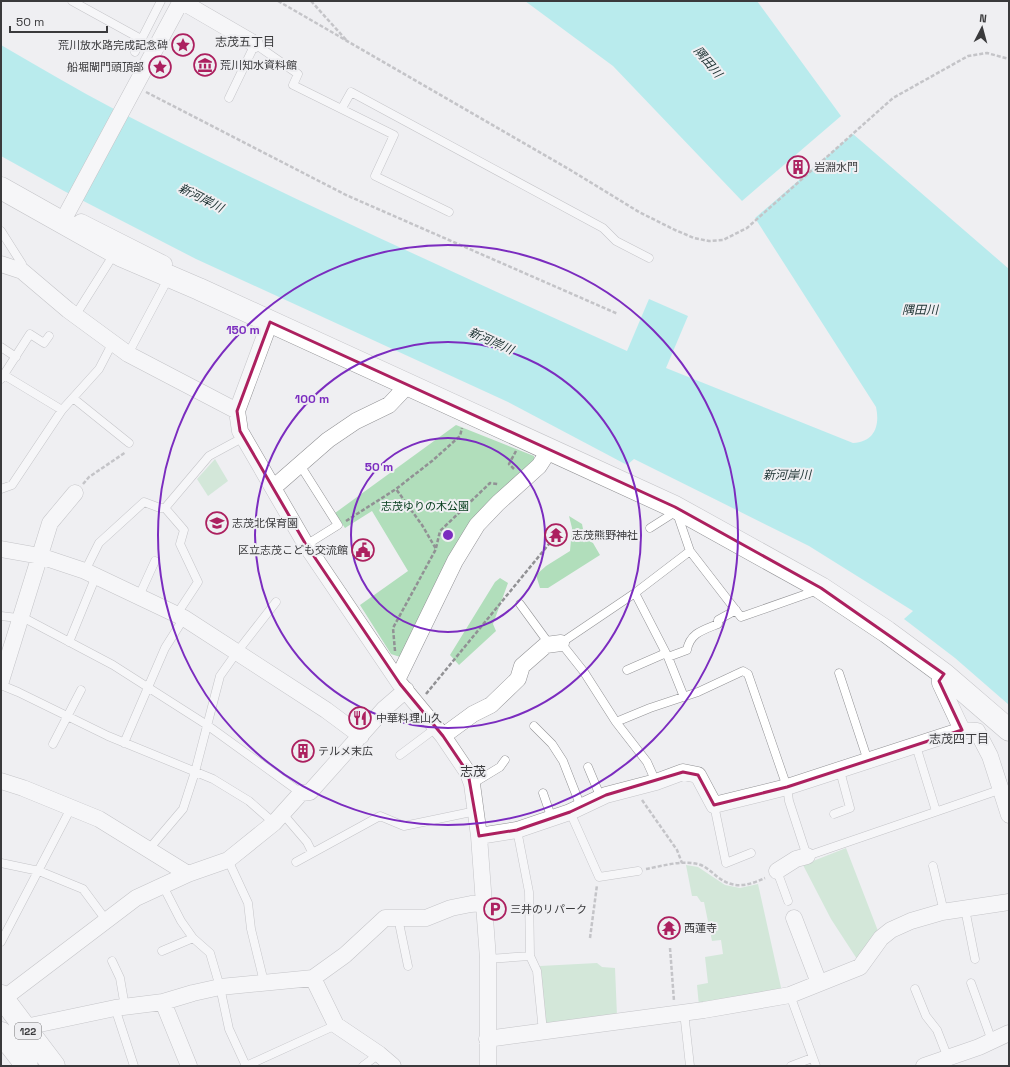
<svg xmlns="http://www.w3.org/2000/svg" width="1010" height="1067" font-family="'Space Grotesk','Noto Sans JP',sans-serif">
<style>
.green{fill:#b1debb}
.water{fill:#79e7e7}
.lines{fill:none;stroke-linecap:round;stroke-linejoin:round}
.lane-casing{stroke:#929295;stroke-width:9}
.street-casing{stroke:#929295;stroke-width:17}
.secondary-casing{stroke:#929295;stroke-width:23}
.highway-casing{stroke:#929295;stroke-width:23}
.path{stroke:#919194;stroke-width:2.5;stroke-dasharray:4 2;stroke-linecap:butt}
.lane{stroke:#fff;stroke-width:8}
.street{stroke:#fff;stroke-width:16}
.secondary{stroke:#fff;stroke-width:22}
.highway{stroke:#fff;stroke-width:22}
.marked{fill:none;stroke:#ac205f;stroke-width:3;stroke-linejoin:round}
.ring{fill:none;stroke:#7b2cbf;stroke-width:2}
.labels{text-anchor:middle;stroke-width:4;stroke-linejoin:round;paint-order:stroke}
.shield{fill:#efeff2;stroke:#707073;stroke-width:1}
.shield-label{font-size:10px;font-weight:bold;fill:#3a3a3c}
.poi-label{font-size:11px;fill:#3a3a3c;stroke:#efeff2;text-anchor:start}
.park-label{font-size:11px;fill:#013818;stroke:#efeff2}
.neighbourhood-label{font-size:12px;fill:#3a3a3c;stroke:#efeff2}
.water-label{font-size:12px;font-style:italic;fill:#1b3030;stroke:#efeff2}
.quarter-label{font-size:13px;fill:#3a3a3c;stroke:#efeff2}
.centre{fill:#7b2cbf;stroke:#efeff2;stroke-width:2}
.ring-label{font-size:12px;text-anchor:middle;font-weight:bold;fill:#7b2cbf;stroke:#efeff2;stroke-width:4;stroke-linejoin:round;paint-order:stroke}
</style>
<rect width="100%" height="100%" fill="#efeff2"/>
<path class="green" d="M456 425 534 456V463L506 490 403 658 391 654 360 605 408 571 372 511 345 528 335 513Z
M215 459 228 481 208 496 197 479Z
M569 516 582 524 585 539 593 543 600 555 548 588H540L536 575 546 566 570 551 572 528Z
M500 578 508 583 493 624 496 631 459 665 450 655 495 582Z
M846 848 878 931 857 959 831 919 803 865Z
M686 865 698 867 725 885 740 888 758 884 782 992 699 1006 697 985 708 983 705 957 723 954 721 940 712 941 704 902H701L697 896H692Z
M597 963 602 967 615 968 617 1016 546 1024 540 966Z"/>
<path class="water" d="M525 1H757L841 116 742 201 613 66Z
M1 45C39 67 76 89 114 109 282 195 455 273 627 351L649 299 688 316 666 368 853 443C875 442 880 425 876 407L755 218 853 134 1009 269V705L955 658 904 619 913 611 809 546 634 459 627 465 508 402 196 259 64 191 1 156Z"/>
<g class="lines">
<g class="lane-casing">
<path id="lane" d="M72 1 141 39
M135 52 161 1
M229 98 255 44 298 74 293 85 394 135 375 176 449 212
M342 108 351 92 603 228 616 241 649 258
M1 231 22 264V271
M75 316 114 254
M1 347 16 357
M128 354 169 277
M4 375 62 410
M1 379 30 334 44 343 49 336
M73 398 129 443
M300 465 338 525 306 545
M1 489 12 485 62 410 99 369 112 344
M677 513 690 551 741 617 818 590
M650 528 672 514 675 508
M85 571 99 543 144 502 160 508H165
M635 593 668 657 684 697
M139 596 155 561
M520 604 550 645
M177 614 198 582 180 544 184 530 165 508 209 456 244 437
M1 616 26 619 113 665 207 725 301 793
M69 642 96 576
M668 657 687 650C690 633 703 630 718 624V620L736 610
M627 670 666 653
M839 673 868 761
M1 685 18 692 108 736 213 779 249 801 274 823
M616 722 650 708 698 692 743 671 748 674 787 787 789 801 805 850
M534 726 552 744 563 761 581 807
M124 743 165 648 184 618
M53 744 81 690
M916 746 936 811
M400 755 436 728
M588 767 601 798
M656 782 647 762 616 722 584 672 561 643 635 593 690 551
M472 784 500 767 505 760
M543 793 552 819
M714 805 726 863 751 853
M570 812 599 877 638 871
M283 814 307 842 312 852
M834 814 850 808 840 771
M517 830 529 892 530 956 537 971 543 1032
M149 849 183 809 195 772 220 676 237 652 276 602
M807 856 1002 789
M228 860 248 903 251 929 264 982
M296 862 380 816 404 826 476 811
M1 863 39 871 83 889 106 920
M933 866 944 912
M777 871 788 901
M163 886 181 921 193 938 210 953 220 987 229 1029 246 1066
M965 909 975 959
M398 918 408 966
M1 942 71 808
M162 951 193 938
M488 959 530 956
M112 961 120 978 125 1007
M971 983 992 1041
M915 989 926 1016 937 1030 948 1058
M790 995 816 1066
M115 1008 134 1066
M684 1012 690 1066
M246 1066 336 1025
M363 1066 379 1054
M791 1066 812 1058"/>
</g>
<g class="street-casing">
<path id="street" d="M66 215 181 1 255 44
M81 222 164 264
M1 264 22 271 68 310 128 354 237 411
M270 322 237 411 240 431 306 545 400 684 443 736 468 773 472 784 479 836 488 959V1066
M273 488 328 440 356 421 389 405 408 385
M1 549 40 556 85 571 184 618 326 710 361 736
M944 674 940 679V683L962 730 977 731 990 756 1009 815
M398 678 455 561 477 525 498 503 539 466 550 449
M1 681 50 523 75 493
M443 736 473 714 491 705 518 679 522 666 546 645 561 643
M1 781 23 788 99 819 188 874
M479 836 517 830 570 812 606 795 656 782 683 772 698 775 714 805 787 787 962 730
M777 871 796 859 807 856
M794 918 819 983
M313 978 345 955 385 918H426L451 908 471 904 484 903
M3 999 136 898 188 874 228 860 274 823 301 793 310 792 384 709 406 690
M163 1002 189 1066
M16 1029 115 1008 163 1002 193 993 220 987 313 978 336 1025 379 1054 393 1066
M487 1039 704 1010 790 995 860 967 881 938 891 930 911 921 942 912 1009 902
M924 1066 979 1047 1009 1033"/>
</g>
<g class="secondary-casing">
<path id="secondary" d="M1 188 122 256 199 289 675 507 821 588 887 632 944 674 1009 730"/>
</g>
<g class="highway-casing">
<path id="highway" d="M1 996 54 1066
M1 1033 27 1066"/>
</g>
<path class="path" d="M278 1 572 171 639 212 675 230 694 238 709 241 723 240 747 228 893 98 968 56 987 53 1009 59
M311 1 348 42
M146 92 346 195 618 314
M514 469 509 464 516 451
M83 484 89 477 126 452
M346 521 396 489 432 461 460 436 462 428
M436 548 440 531 490 483 498 484
M395 651 393 628 436 549 422 525 396 489
M426 694 549 544
M642 800 677 850 682 863
M646 869C663 866 684 859 701 865 710 869 716 877 724 881 738 889 752 884 765 878
M590 938 597 885
M670 948 674 1001"/>
<use href="#lane" class="lane"/>
<use href="#street" class="street"/>
<use href="#secondary" class="secondary"/>
<use href="#highway" class="highway"/>
</g>
<path d="M0 0H1010V1067H0ZM270 322 675 507 821 588 944 674 939 681 962 730 787 787 714 805 698 775 683 772 606 795 570 812 517 830 479 836 468 773 443 736 400 684 305 543 240 431 237 411Z" fill="#efeff2" fill-opacity=".55" fill-rule="evenodd"/>
<path class="marked" d="M270 322 675 507 821 588 944 674 939 681 962 730 787 787 714 805 698 775 683 772 606 795 570 812 517 830 479 836 468 773 443 736 400 684 305 543 240 431 237 411Z"/>
<g class="ring">
<circle cx="448" cy="535" r="97"/>
<circle cx="448" cy="535" r="193"/>
<circle cx="448" cy="535" r="290"/>
</g>
<defs>
<g id="sight-ring" transform="scale(1.15)"><circle r="9.5" fill="#efeff2" stroke="#ac205f" stroke-width="1.5"/><path d="M0-6L1.8-2.2L6-1.7L2.9 1.2L3.7 5.4L0 3.3L-3.7 5.4L-2.9 1.2L-6-1.7L-1.8-2.2Z" fill="#ac205f"/></g>
<g id="museum-ring" transform="scale(1.15)"><circle r="9.5" fill="#efeff2" stroke="#ac205f" stroke-width="1.5"/><path d="M0-6L6-3V-2H-6V-3ZM-5-1h2V3h-2ZM-1-1h2V3h-2ZM3-1h2V3H3ZM-6 4H6V6H-6Z" fill="#ac205f"/></g>
<g id="building-ring" transform="scale(1.15)"><circle r="9.5" fill="#efeff2" stroke="#ac205f" stroke-width="1.5"/><path d="M-4-6H4V6H1V3H-1V6H-4ZM-2.5-4.3h1.7v1.8h-1.7ZM.8-4.3h1.7v1.8H.8ZM-2.5-1h1.7V.8h-1.7ZM.8-1h1.7V.8H.8Z" fill="#ac205f"/></g>
<g id="school-ring" transform="scale(1.15)"><circle r="9.5" fill="#efeff2" stroke="#ac205f" stroke-width="1.5"/><path d="M0-5L7-2L0 1L-7-2ZM-4 1L0 2.5L4 1V4Q0 6-4 4Z" fill="#ac205f"/></g>
<g id="temple-ring" transform="scale(1.15)"><circle r="9.5" fill="#efeff2" stroke="#ac205f" stroke-width="1.5"/><path d="M0-6L5-2H3V0L6.5 2.5H4V6H1.5V3h-3V6H-4V2.5H-6.5L-3 0V-2H-5Z" fill="#ac205f"/></g>
<g id="civic-ring" transform="scale(1.15)"><circle r="9.5" fill="#efeff2" stroke="#ac205f" stroke-width="1.5"/><path d="M-.6-6.5H3V-4.5H.6V-3L4-1V1h2V6H-6V1h2V-1L-.6-3ZM-1.2 2.5V6h2.4V2.5Z" fill="#ac205f"/></g>
<g id="restaurant-ring" transform="scale(1.15)"><circle r="9.5" fill="#efeff2" stroke="#ac205f" stroke-width="1.5"/><path d="M-5-6h1v4h1v-4h1v4h1v-4h1v5L-1.5 .5V6h-2V.5L-5-1ZM5-6V6H3V1.5H1.5Q1.5-4 5-6Z" fill="#ac205f"/></g>
<g id="parking-ring" transform="scale(1.15)"><circle r="9.5" fill="#efeff2" stroke="#ac205f" stroke-width="1.5"/><path d="M-3.5-5.5H1a3.5 3.5 0 0 1 0 7H-1V5.5H-3.5ZM-1-3.4V-.6H.8a1.4 1.4 0 0 0 0-2.8Z" fill="#ac205f"/></g>
</defs>
<g fill-rule="evenodd">
<use href="#sight-ring" x="183" y="45"/>
<use href="#museum-ring" x="205" y="65"/>
<use href="#sight-ring" x="160" y="67"/>
<use href="#building-ring" x="798" y="167"/>
<use href="#school-ring" x="217" y="523"/>
<use href="#temple-ring" x="556" y="535"/>
<use href="#civic-ring" x="363" y="550"/>
<use href="#restaurant-ring" x="360" y="718"/>
<use href="#building-ring" x="303" y="751"/>
<use href="#parking-ring" x="495" y="909"/>
<use href="#temple-ring" x="669" y="928"/>
</g>
<g class="labels">
<rect class="shield" x="15" y="1023" width="26" height="16" rx="3"/>
<g class="shield-label">
<text x="28" y="1035">122</text>
</g>
<g class="poi-label">
<text x="168" y="49" text-anchor="end">荒川放水路完成記念碑</text>
<text x="220" y="69">荒川知水資料館</text>
<text x="144" y="71" text-anchor="end">船堀閘門頭頂部</text>
<text x="814" y="171">岩淵水門</text>
<text x="232" y="527">志茂北保育園</text>
<text x="572" y="539">志茂熊野神社</text>
<text x="348" y="554" text-anchor="end">区立志茂こども交流館</text>
<text x="376" y="722">中華料理山久</text>
<text x="318" y="755">テルメ末広</text>
<text x="510" y="913">三井のリパーク</text>
<text x="684" y="932">西蓮寺</text>
</g>
<g class="park-label">
<text x="425" y="510">志茂ゆりの木公園</text>
</g>
<g class="neighbourhood-label">
<text x="245" y="46">志茂五丁目</text>
<text x="959" y="743">志茂四丁目</text>
</g>
<g class="water-label">
<text transform="translate(708 62) rotate(50)" y="4">隅田川</text>
<text transform="translate(201 198) rotate(27)" y="4">新河岸川</text>
<text x="920" y="314">隅田川</text>
<text transform="translate(491 341) rotate(24)" y="4">新河岸川</text>
<text x="787" y="479">新河岸川</text>
</g>
<g class="quarter-label">
<text x="473" y="776">志茂</text>
</g>
</g>
<circle cx="448" cy="535" r="6" class="centre"/>
<g class="ring-label">
<text x="243" y="334">150 m</text>
<text x="312" y="403">100 m</text>
<text x="379" y="471">50 m</text>
</g>
<rect width="1010" height="1067" fill="none" stroke="#3a3a3c" stroke-width="4"/>
<g transform="translate(982 28) rotate(6)" stroke="#efeff2" stroke-width="3" paint-order="stroke">
<path d="M0-3L7 15L0 10L-7 15Z" fill="#3a3a3c"/>
<text y="-6" font-size="11" font-weight="bold" text-anchor="middle" fill="#3a3a3c">N</text>
</g>
<path d="M10 26v6h97v-6" fill="none" stroke="#3a3a3c" stroke-width="2"/>
<text x="16" y="26" font-size="12" fill="#3a3a3c" stroke="#efeff2" stroke-width="3" paint-order="stroke">50 m</text>
</svg>
